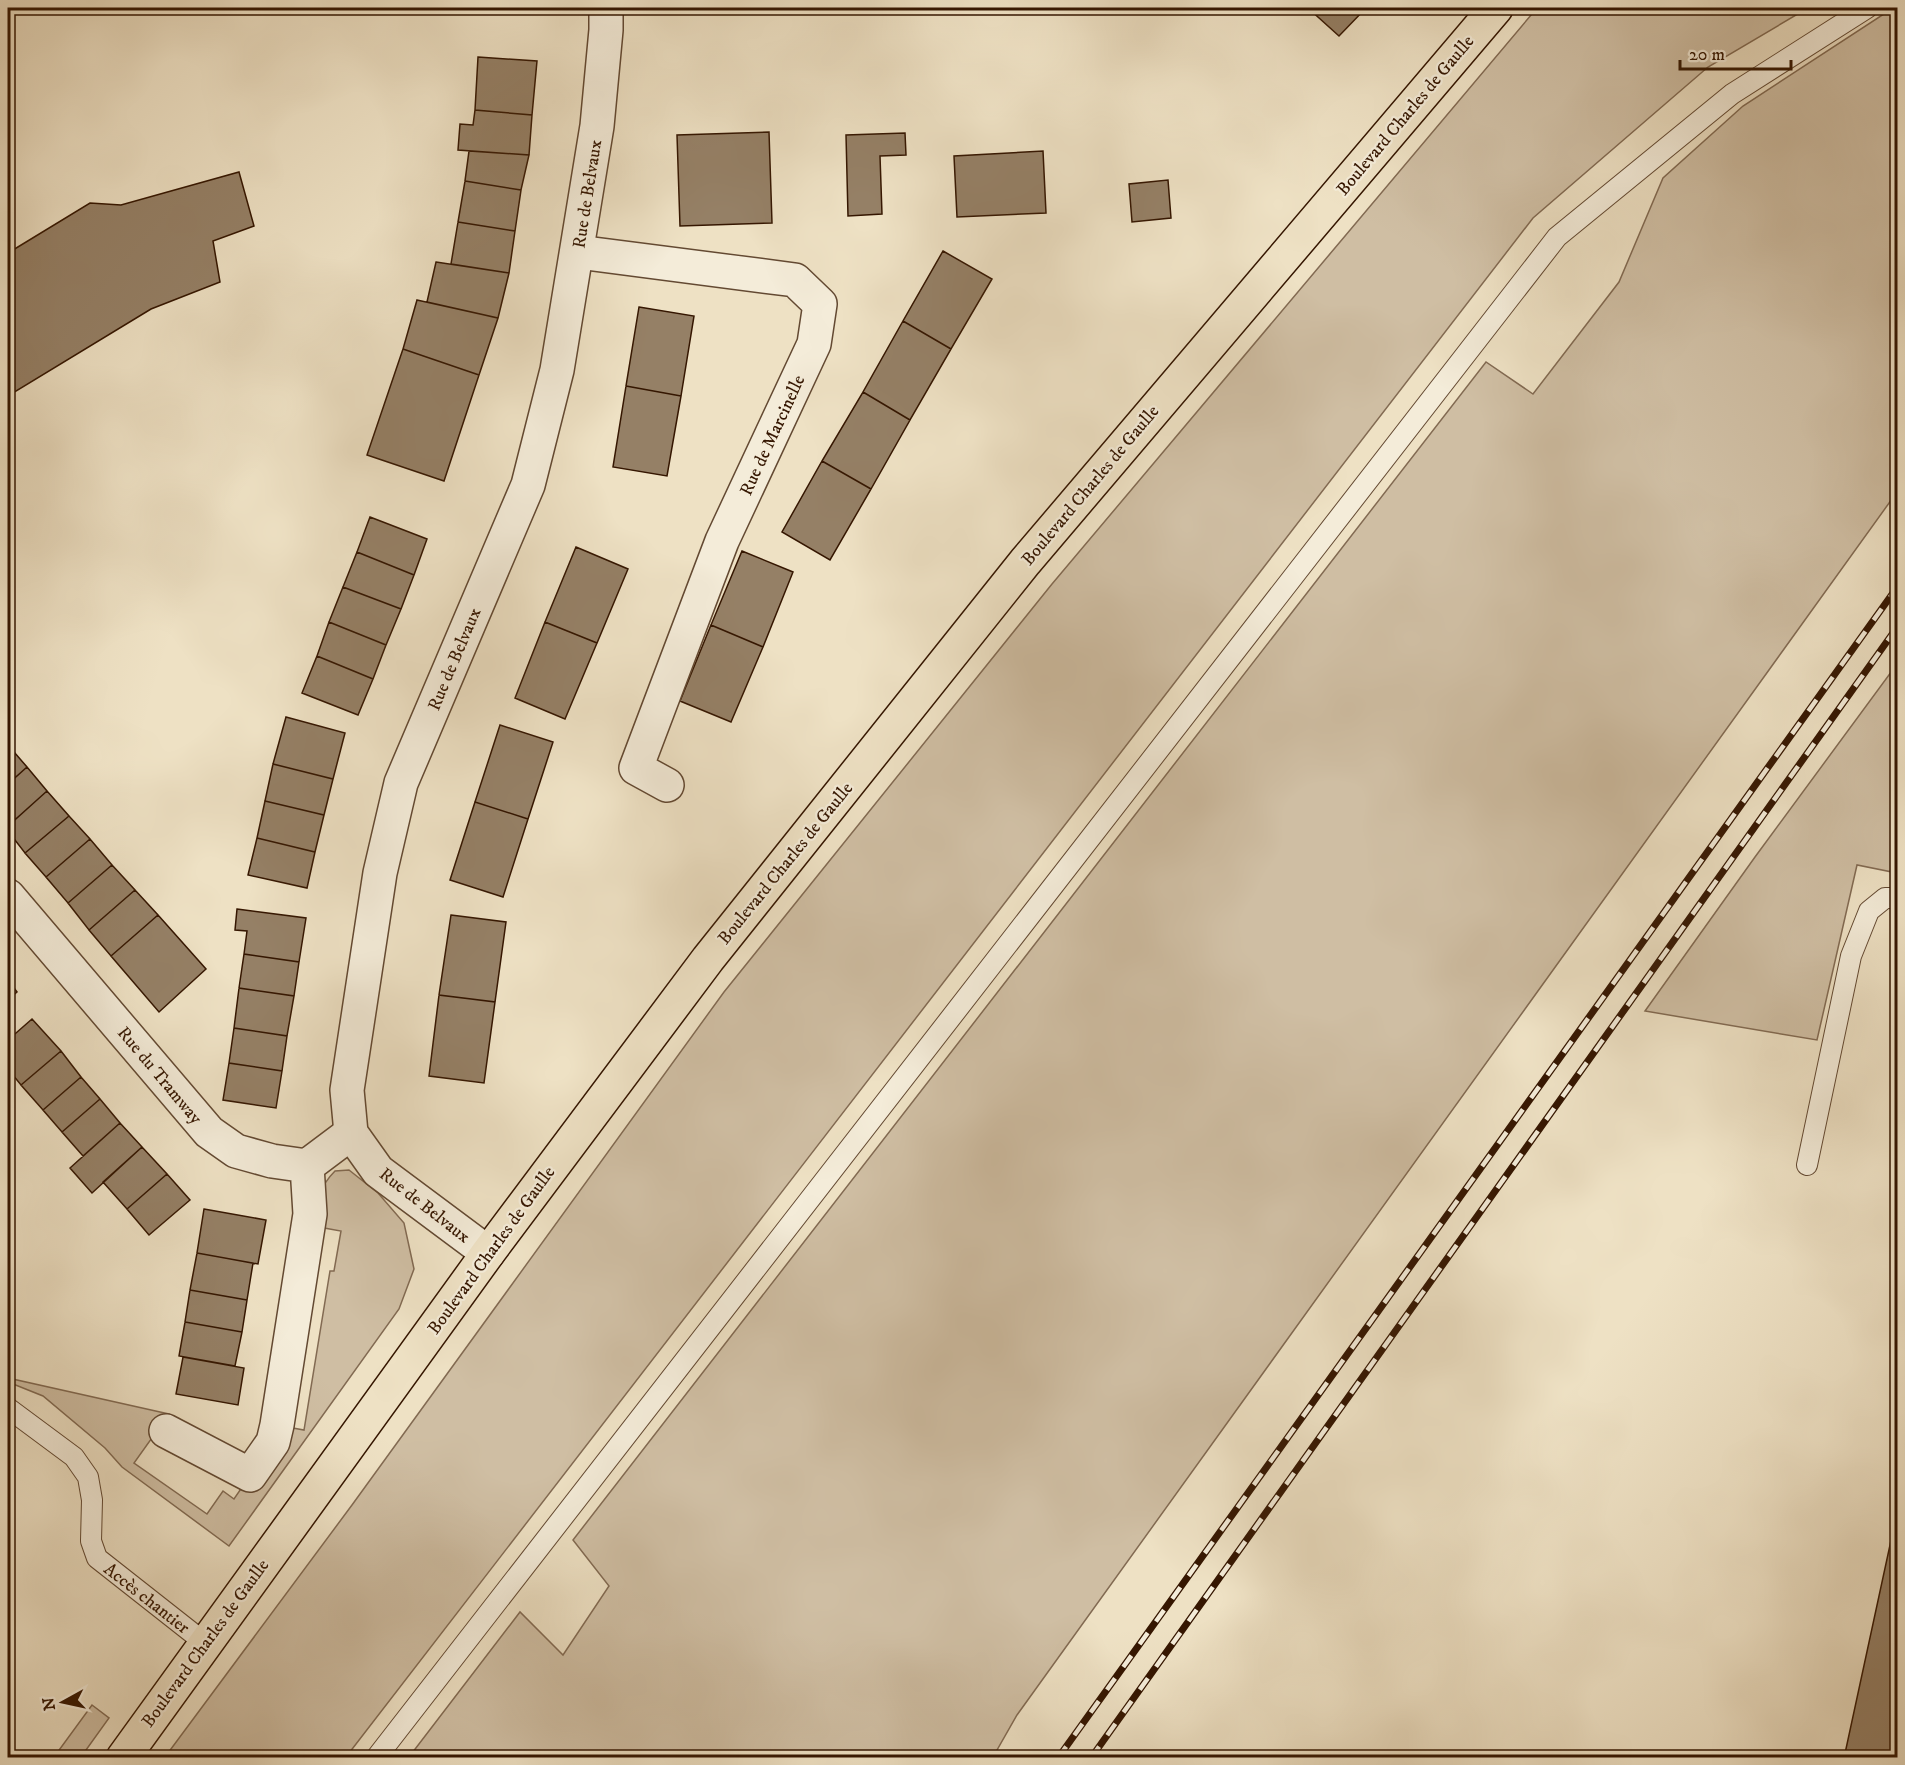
<svg xmlns="http://www.w3.org/2000/svg" width="1905" height="1765" font-family="'IM FELL DW Pica',serif">
<style>
.green{fill:#cfbea3;stroke:#826a52;stroke-width:1.5}
.building{fill:#958066;stroke:#351601;stroke-width:1.5}
.lines{fill:none;stroke-linecap:round;stroke-linejoin:round}
.service-casing{stroke:#634932;stroke-width:22}
.minor-casing{stroke:#634932;stroke-width:36}
.tertiary-casing{stroke:#634932;stroke-width:36}
.primary-casing{stroke:#351601;stroke-width:36}
.service{stroke:#f4ecd9;stroke-width:20}
.minor{stroke:#f4ecd9;stroke-width:33}
.tertiary{stroke:#f4ecd9;stroke-width:33}
.primary{stroke:#eee1c4;stroke-width:33}
.rail-casing{stroke:#351601;stroke-width:7}
.rail{stroke:#f4ecd9;stroke-width:4.5;stroke-dasharray:14;stroke-linecap:butt}
.labels{text-anchor:middle;stroke-width:4.5;stroke-linejoin:round;paint-order:stroke}
.street-label{font-size:18px;fill:#351601;stroke:#f4ecd9}
</style>
<rect width="100%" height="100%" fill="#eee1c4"/>
<filter id="stains"><feTurbulence type="fractalNoise" baseFrequency=".00333" numOctaves="4"/><feColorMatrix values="0 0 0 0 .2 0 0 0 0 .09 0 0 0 0 .02 0 0 0 .5 -.17"/></filter>
<radialGradient id="worn" r=".72"><stop offset=".6" stop-color="#630" stop-opacity="0"/><stop offset="1" stop-color="#630" stop-opacity=".3"/></radialGradient>
<path class="green" d="M1537 8H1808L1708 67 1533 218 346 1757H165L352 1505 724 992 1052 584Z
M1893 8H1898L1897 492 1017 1715 993 1757H409L520 1612 563 1655 609 1586 573 1540 1486 362 1533 394 1619 282 1663 178 1743 106Z
M1897 664V873L1857 865 1817 1040 1645 1011 1755 857Z
M349 1170 378 1193 404 1223 414 1269 399 1309 229 1546 122 1467 105 1448 43 1396 8 1382V1378L169 1414 134 1463 207 1514 223 1491 234 1499 273 1442 277 1425 304 1430 330 1271H334L341 1231 319 1227C319 1202 316 1190 335 1171Z
M92 1705 109 1718 81 1757H54Z"/>
<path class="building" d="M1308 8H1366L1339 36Z
M478 57 537 61 532 115 475 110Z
M475 110 532 115 529 155 458 150 460 124 473 125Z
M769 132 772 223 680 226 677 135Z
M905 133 906 155 880 156 882 214 848 216 846 135Z
M469 151 529 155 521 190 465 181Z
M1043 151 1046 213 957 217 954 156Z
M239 172 254 226 213 241 220 282 151 309 8 396V253L90 203 121 205Z
M1168 180 1171 218 1132 222 1129 184Z
M465 181 521 190 515 231 458 222Z
M458 222 515 231 509 273 451 264Z
M943 251 992 279 951 349 903 321Z
M436 262 509 273 498 318 427 302Z
M417 300 498 318 479 375 403 349Z
M639 307 694 316 681 396 626 386Z
M903 321 951 349 910 420 863 392Z
M403 349 479 375 444 481 367 455Z
M626 386 681 396 667 476 613 467Z
M863 392 910 420 871 489 822 461Z
M822 461 871 489 830 560 782 532Z
M370 517 427 539 414 575 357 552Z
M576 547 628 569 597 643 545 622Z
M742 551 793 572 763 647 711 625Z
M357 552 414 575 401 609 343 587Z
M343 587 401 609 386 645 329 622Z
M329 622 386 645 373 679 317 656Z
M545 622 597 643 565 719 515 698Z
M711 625 763 647 731 722 680 701Z
M317 656 373 679 358 715 302 693Z
M286 717 345 733 333 779 273 764Z
M500 725 553 742 528 819 475 802Z
M8 745 27 767 8 784Z
M273 764 333 779 324 815 265 801Z
M27 767 47 791 8 826V784Z
M47 791 69 816 25 853 8 831V826Z
M265 801 324 815 315 852 257 838Z
M475 802 528 819 503 897 450 880Z
M69 816 90 839 46 877 25 853Z
M257 838 315 852 307 888 248 875Z
M90 839 112 865 68 903 46 877Z
M112 865 135 890 89 930 68 903Z
M135 890 158 915 111 956 89 930Z
M237 909 306 918 299 962 244 954 247 931 235 930Z
M158 915 206 969 159 1012 111 956Z
M451 915 506 922 495 1002 439 995Z
M244 954 299 962 294 996 239 988Z
M8 980 17 992 8 1000Z
M239 988 294 996 287 1036 234 1028Z
M439 995 495 1002 484 1083 429 1076Z
M32 1019 61 1051 21 1085 8 1069V1040Z
M234 1028 287 1036 282 1071 229 1063Z
M61 1051 81 1077 43 1110 21 1085Z
M229 1063 282 1071 276 1108 223 1100Z
M81 1077 100 1099 62 1132 43 1110Z
M100 1099 120 1123 83 1156 62 1132Z
M120 1123 142 1147 92 1193 70 1168Z
M142 1147 167 1174 127 1209 103 1182Z
M167 1174 190 1200 149 1235 127 1209Z
M204 1209 266 1220 258 1264 197 1253Z
M197 1253 253 1263 247 1300 190 1290Z
M190 1290 247 1300 242 1332 185 1322Z
M185 1322 242 1332 235 1366 179 1356Z
M183 1357 244 1368 238 1405 176 1394Z
M1898 1508V1758H1844Z"/>
<g class="lines">
<g class="service-casing">
<path id="service" d="M1807 1165 1851 956 1869 911 1885 898H1898
M8 1408 74 1457 88 1477 92 1500 91 1541 97 1558 205 1643
M376 1758 1557 237 1732 94 1867 8"/>
</g>
<g class="minor-casing">
<path id="minor" d="M578 252 795 280 820 304 814 344 722 541 636 768 667 785
M8 896 209 1132 236 1151 272 1161 307 1166 351 1133
M166 1431 250 1475 273 1442 277 1425 310 1214 307 1166"/>
</g>
<g class="tertiary-casing">
<path id="tertiary" d="M488 1253 378 1171 351 1133 347 1090 380 873 401 783 528 485 557 370 597 126 606 30V8"/>
</g>
<g class="primary-casing">
<path id="primary" d="M123 1758 488 1253 708 959 1025 562 1496 8"/>
</g>
<use href="#service" class="service"/>
<use href="#minor" class="minor"/>
<use href="#tertiary" class="tertiary"/>
<use href="#primary" class="primary"/>
<g class="rail-casing">
<path id="rail" d="M1058 1758 1898 586
M1091 1758 1898 626"/>
</g>
<use href="#rail" class="rail"/>
</g>
<g class="labels">
<g class="street-label">
<text transform="translate(1405 115) rotate(-50)" y="6">Boulevard Charles de Gaulle</text>
<text transform="translate(587 194) rotate(-81)" y="6">Rue de Belvaux</text>
<text transform="translate(772 435) rotate(-65)" y="6">Rue de Marcinelle</text>
<text transform="translate(1090 485) rotate(-50)" y="6">Boulevard Charles de Gaulle</text>
<text transform="translate(454 659) rotate(-67)" y="6">Rue de Belvaux</text>
<text transform="translate(785 863) rotate(-51)" y="6">Boulevard Charles de Gaulle</text>
<text transform="translate(160 1075) rotate(50)" y="6">Rue du Tramway</text>
<text transform="translate(425 1205) rotate(38)" y="6">Rue de Belvaux</text>
<text transform="translate(491 1250) rotate(-54)" y="6">Boulevard Charles de Gaulle</text>
<text transform="translate(147 1598) rotate(38)" y="6">Accès chantier</text>
<text transform="translate(205 1643) rotate(-54)" y="6">Boulevard Charles de Gaulle</text>
</g>
</g>
<rect width="1905" height="1765" fill="none" stroke="#eee1c4" stroke-width="30"/>
<rect x="9" y="9" width="1887" height="1747" fill="none" stroke="#351601" stroke-width="3"/>
<rect x="15" y="15" width="1875" height="1735" fill="none" stroke="#351601" stroke-width="1.5"/>
<g transform="translate(63 1702) rotate(262)" stroke="#f4ecd9" stroke-width="4.5" paint-order="stroke">
<path d="M0-4.5L10 22L0 15L-10 22Z" fill="#351601"/>
<text y="-9" font-size="16" font-weight="bold" text-anchor="middle" fill="#351601">N</text>
</g>
<path d="M1680 60v9h111v-9" fill="none" stroke="#351601" stroke-width="3"/>
<text x="1689" y="60" font-size="18" fill="#351601" stroke="#f4ecd9" stroke-width="4.5" paint-order="stroke">20 m</text>
<rect width="100%" height="100%" filter="url(#stains)"/>
<rect width="100%" height="100%" fill="url(#worn)"/>
</svg>
